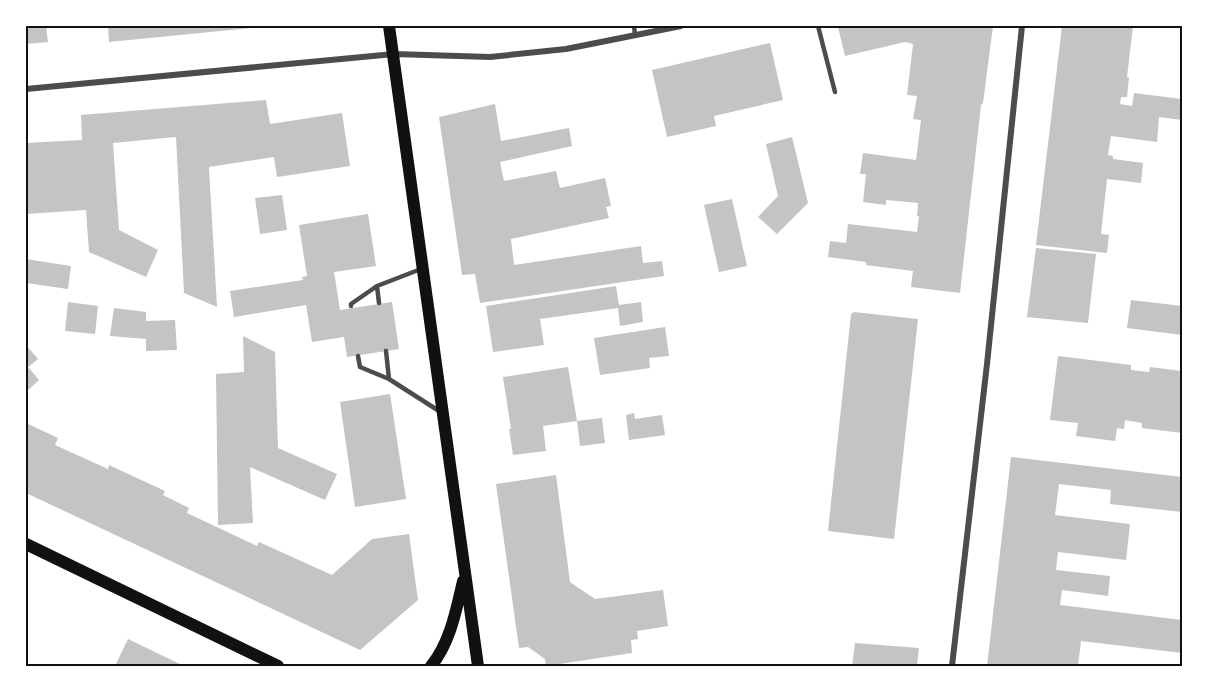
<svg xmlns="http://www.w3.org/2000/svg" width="1208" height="692" font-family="Figtree,sans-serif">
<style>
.building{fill:#c4c4c4}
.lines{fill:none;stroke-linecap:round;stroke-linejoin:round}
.service{stroke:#4c4c4c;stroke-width:4.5}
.minor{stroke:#4c4c4c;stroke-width:6}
.secondary{stroke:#111;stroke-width:12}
.neatline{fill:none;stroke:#111;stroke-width:2}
</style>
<rect width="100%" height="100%" fill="#fff"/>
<path class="building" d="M26 26H46L48 42 26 44Z
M108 26H271L109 42Z
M846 26H993L983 103 981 105 960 293 911 287 913 271 866 265V262L828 257 830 241 846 243 848 224 917 232 919 216H917L918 203 886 200V205L863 202 866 174H860L863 153 916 160 921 120 913 119 917 96 907 95 913 44 905 42 845 56 838 27Z
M1062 26H1133L1127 77 1129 78 1127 97H1121L1120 104 1132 106 1134 93 1182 99V120L1159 117 1157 142 1111 136 1108 155 1113 156V159L1143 163 1141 183 1107 179 1101 234 1109 235 1107 253 1036 245Z
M770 43 783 100 714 116 716 126 667 137 652 70Z
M266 100 270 124 342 113 350 166 277 177 274 157 209 167 217 307 184 293 176 137 113 143 119 230 158 250 146 277 89 252 86 210 26 214V143L82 140 81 115Z
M495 104 501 141 569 128 572 146 500 162 504 181 556 171 560 188 605 178 611 206 606 207 609 218 511 239 514 265 641 246 643 263 662 261 664 276 480 303 475 274 462 275 439 117Z
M792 137 808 203 777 234 758 217 778 196 766 144Z
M282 195 287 230 260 234 255 198Z
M732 199 747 266 719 272 704 205Z
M368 214 376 266 334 272 340 310 392 302 399 349 347 357 344 337 312 342 306 305 234 317 230 291 303 280 302 277 307 276 299 225Z
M1036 248 1096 254 1088 323 1027 317Z
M26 259 71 266 68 289 26 283Z
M616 286 619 305 641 302 643 322 620 326 618 308 540 319 544 345 493 352 486 306Z
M1131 300 1182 306V335L1127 328Z
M68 302 98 306 95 334 65 331Z
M114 308 146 312V321L175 320 177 350 146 351V339L110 336Z
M854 312 918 319 894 539 828 531 851 314Z
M665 327 669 356 649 358 650 368 600 375 594 338Z
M243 336 275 352 278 448 337 474 325 500 250 467 253 523 218 525 216 374 244 372Z
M26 345 38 359 26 369Z
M1058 356 1131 365V370L1149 372 1150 367 1182 371V433L1142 428V423L1125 420 1124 429 1117 428 1115 441 1076 436 1078 423 1050 420Z
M568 367 577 421 543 426 546 451 513 455 509 429H511L503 377Z
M29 368 39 380 26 392V371Z
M390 394 406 499 355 507 340 402Z
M634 413 635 419 662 415 665 435 629 440 626 415Z
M602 418 605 443 580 446 577 421Z
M26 423 58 438 55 445 108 469 109 465 165 491 163 495 189 508 187 513 257 546 259 542 332 575 372 539 409 534 418 600 360 650 26 493Z
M1011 457 1182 477V512L1110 504 1111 490 1059 484 1055 515 1130 524 1126 560 1058 552 1056 570 1110 576 1108 596 1062 590 1060 605 1182 620V653L1081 641 1078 666H987Z
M556 475 570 582 595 599 663 590 668 626 637 631 638 639 631 640 632 653 546 666 545 659 528 647 519 648 496 484Z
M128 639 180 664 185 666H115Z
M855 643 919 648 917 666H852Z"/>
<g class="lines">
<path class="service" d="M634 26 635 35
M818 26 835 92
M379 303 377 286 421 269
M351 306V304L377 286
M386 351 389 379 439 411
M358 356 360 367 389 379"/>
<path class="minor" d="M26 89 394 54 490 57 566 49 681 26
M952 666 987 364 1022 26"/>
<path class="secondary" d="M389 26 478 666
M26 544 278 666
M431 666C450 643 456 611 463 581"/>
</g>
<rect width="1208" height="692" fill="none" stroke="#ffffff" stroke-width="54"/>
<rect x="27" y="27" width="1154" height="638" class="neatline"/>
</svg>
